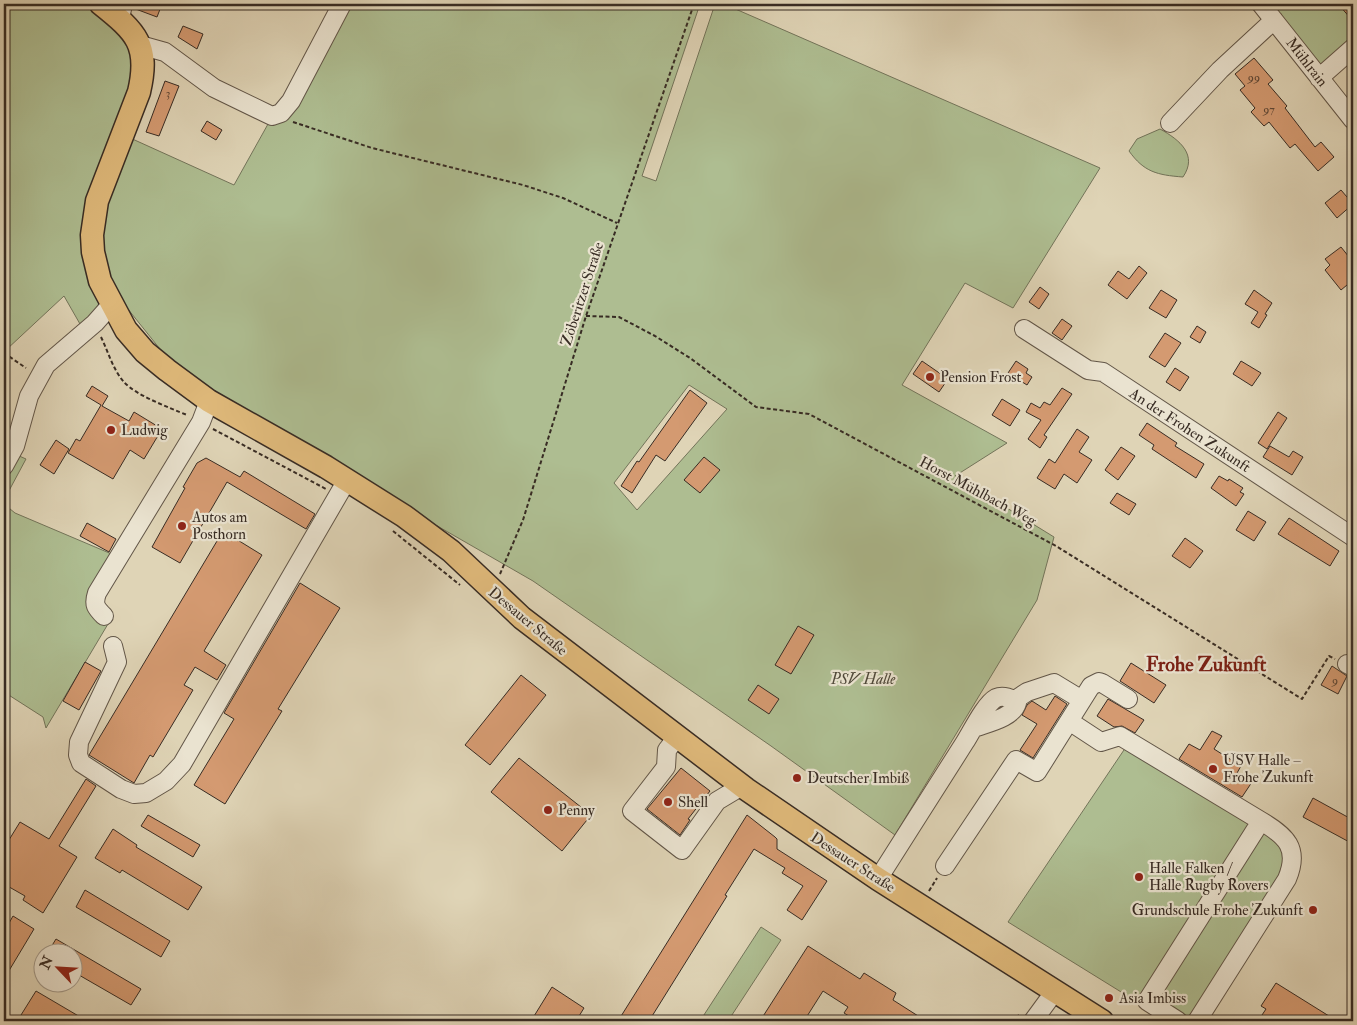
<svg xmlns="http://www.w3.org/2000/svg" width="1357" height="1025" font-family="'IM FELL Double Pica',serif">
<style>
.green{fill:#aebd91;stroke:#73745a;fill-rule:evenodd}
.building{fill:#d49a71;stroke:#382c24}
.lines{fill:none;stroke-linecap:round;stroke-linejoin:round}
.minor-casing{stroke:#625648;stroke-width:20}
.major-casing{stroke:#382c24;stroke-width:25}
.path{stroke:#382c24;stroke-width:2;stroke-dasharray:4 2.5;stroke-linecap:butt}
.minor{stroke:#eae3d0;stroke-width:18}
.major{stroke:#e0ba7b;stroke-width:22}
.poi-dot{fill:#8f2418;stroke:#eae3d0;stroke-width:2}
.labels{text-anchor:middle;stroke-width:4.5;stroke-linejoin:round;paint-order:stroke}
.number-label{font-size:12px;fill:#5f4837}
.street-label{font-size:15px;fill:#382c24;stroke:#eae3d0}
.poi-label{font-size:15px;fill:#382c24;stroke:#eae3d0;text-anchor:start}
.park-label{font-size:15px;font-style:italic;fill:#50493a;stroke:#eae3d0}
.district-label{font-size:20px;font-weight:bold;fill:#7a1f14;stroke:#eae3d0}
</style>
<rect width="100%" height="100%" fill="#dfd4b6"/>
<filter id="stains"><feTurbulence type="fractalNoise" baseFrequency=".004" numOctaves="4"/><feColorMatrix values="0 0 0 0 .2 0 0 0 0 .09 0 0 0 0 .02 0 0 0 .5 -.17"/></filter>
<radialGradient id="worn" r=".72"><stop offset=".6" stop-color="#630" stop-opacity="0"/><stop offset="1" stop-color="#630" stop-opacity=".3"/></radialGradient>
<path class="green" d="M4 4H91L129 45 134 76 91 200 100 301C96 311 88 317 80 324L64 296 6 350 4 348Z
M335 4H700L642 176 656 181 715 4H724L1100 168 1013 308 965 283 902 385 1007 443 955 476 1054 537 1037 600 895 835 771 746 533 581 227 405 172 364 107 283 95 215 128 137 234 185ZM689 385 727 409 637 510 614 483Z
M1269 4H1353V39L1321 67Z
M1160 129C1180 140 1198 155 1183 177 1157 175 1144 172 1129 151L1137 139Z
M17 455 26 459 4 500V479Z
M4 504 15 513 114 555 91 610 108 624 46 728 43 717 4 692Z
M1128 744 1279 841 1289 861 1189 1021H1168L1008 922Z
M761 927 781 940 728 1021H700Z"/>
<path class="building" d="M133 4H162L157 17 133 8Z
M1338 4H1353V21Z
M183 26 203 34 197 49 178 37Z
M1254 58 1273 80 1268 84 1287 106 1285 108 1315 147 1321 142 1334 157 1318 171 1295 144 1290 148 1269 122 1264 126 1251 112 1255 108 1240 90 1245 86 1235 74Z
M165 81 179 86 159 136 146 132Z
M207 121 222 130 216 140 201 131Z
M1341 190 1353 204 1337 218 1325 203Z
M1341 247 1353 262V271L1348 275 1353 280 1341 290 1325 270 1330 265 1325 259Z
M1139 266 1147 273 1127 299 1108 285 1118 271 1129 279Z
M1040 287 1049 294 1039 309 1029 302Z
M1161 290 1177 300 1166 318 1149 308Z
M1254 290 1272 303 1265 314 1267 315 1259 328 1251 323 1258 312 1245 304Z
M1062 319 1072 326 1062 340 1052 333Z
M1197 326 1206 332 1200 343 1190 337Z
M1165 333 1181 343 1165 367 1149 357Z
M922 361 948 379 939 392 913 374Z
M1016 361 1028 369 1026 373 1032 377 1027 385 1008 373Z
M1241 361 1261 373 1252 386 1233 374Z
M1175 368 1189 377 1180 391 1166 382Z
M92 386 108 396 102 406 129 421 134 412 162 429 144 459 130 450 113 479 68 453 76 439 80 441 101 405 86 396Z
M1062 388 1072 394 1044 435 1047 437 1040 448 1028 439 1041 420 1026 412 1031 403 1040 408 1044 402 1050 405Z
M690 390 707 403 665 461 656 455 632 493 621 486 637 461 639 462Z
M1002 399 1020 410 1010 426 992 415Z
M1278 412 1287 418 1267 449 1258 443Z
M1147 423 1177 443 1175 446 1204 464 1196 478 1152 449 1154 445 1139 435Z
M1077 429 1089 437 1079 452 1092 460 1077 483 1064 474 1055 489 1037 478 1049 459 1055 463Z
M56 440 69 449 54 474 40 465Z
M1270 446 1289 457 1293 451 1303 457 1292 475 1263 457Z
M1121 447 1135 456 1118 480 1105 470Z
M704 457 720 470 700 493 684 480Z
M206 458 240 477 244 471 315 514 306 529 227 482 180 563 152 547 185 488 183 487 197 463Z
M1219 476 1228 481 1229 479 1243 488 1240 492 1244 494 1236 506 1211 488Z
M1117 493 1136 504 1129 515 1110 503Z
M1248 511 1266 522 1254 541 1236 530Z
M1289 518 1339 551 1330 566 1278 534Z
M87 523 116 539 109 552 80 536Z
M223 531 262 555 204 651 226 665 217 680 195 667 184 685 193 690 153 757 150 755 134 783 89 755Z
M1185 538 1203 551 1190 568 1172 556Z
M300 583 340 608 278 709 282 711 225 804 194 785 234 719 224 713Z
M798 626 814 635 791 674 775 665Z
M85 662 101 671 79 710 63 701Z
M1131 663 1166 685 1154 703 1120 681Z
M1332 666 1347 676 1338 694 1321 685Z
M521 675 546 695 490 765 465 745Z
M758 685 779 699 769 714 748 700Z
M1055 696 1067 704 1033 758 1020 750 1037 724 1022 715 1027 705 1032 701 1046 710Z
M1108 699 1144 720 1135 733 1122 726 1114 727 1097 716Z
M1212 731 1222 736 1214 749 1241 766 1237 773 1252 782 1242 797 1179 759 1189 744 1200 750Z
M519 758 591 815 562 851 491 792Z
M681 768 710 791 688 819 690 820 680 835 647 809Z
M86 779 96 786 59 846 77 857 43 913 23 900 25 896 4 884V848L20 822 49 839Z
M1313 798 1353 820V844L1303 817Z
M148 815 200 845 193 857 141 826Z
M747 815 775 837 777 839V849L827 881 802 920 787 910 803 886 782 873 785 868 754 849 725 895 727 896 649 1021H618Z
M113 829 137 845 136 847 202 887 188 910 122 870 120 873 95 858Z
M85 890 170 941 161 957 76 907Z
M13 916 34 929 4 979V932Z
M56 939 141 989 131 1005 72 971V952H48Z
M808 946 860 979 864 973 896 993 893 1000 926 1021H857L844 1013 848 1007 823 991 804 1021H760Z
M1276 983 1337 1021H1286L1278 1017 1275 1021H1258L1266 1009 1261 1006Z
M552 987 584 1008 576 1021H531Z
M36 991 87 1021H32L21 1015Z"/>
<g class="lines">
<g class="minor-casing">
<path id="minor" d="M1261 4 1353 120
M120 19 123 4
M140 45 165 52 214 88 272 116 281 113 291 101 342 4
M1319 78 1353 48
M1170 123 1220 70 1274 20
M1024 329 1088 370 1103 372 1353 537
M4 466 15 446 29 396 46 365 95 323 111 305
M104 616C96 608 93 605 97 593L201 422 209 401
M113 646 117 662 79 742 78 755 81 763 121 789 134 794 146 793 166 781 182 764 347 480
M1347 664 1353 667
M1128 699 1102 683 1099 682 1091 686 1069 721 1101 742 1120 736 1261 821
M1015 700 1027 692 1054 683 1082 700
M677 737 667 750 666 767 632 811 682 850 717 801 742 786
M945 866 1016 760 1037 772 1069 721
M878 879C907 833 936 788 965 742 972 731 985 704 996 698 1003 695 1012 698 1017 703 1013 718 987 723 974 728
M1033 1021 1055 991
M1178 1021 1147 1001 1261 821C1286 836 1300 848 1287 879L1197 1021"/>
</g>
<g class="major-casing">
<path id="major" d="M101 4C136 32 150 45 139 92L97 201 92 235 93 252 100 281 126 330 145 352 167 370 209 401 326 467 404 516 451 551 522 618 746 789 878 879 1102 1021"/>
</g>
<path class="path" d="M293 122 372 148 523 185 563 198 617 223
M586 316 619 317 655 336 690 358 756 407 809 414 1056 546 1302 699 1329 656 1335 659
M101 337C108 351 113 370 124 382 135 395 170 408 187 415
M4 353 26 368
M213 429 326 489
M393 531 460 585
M500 574 523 520 586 316 694 4
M929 891 937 878
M1014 1021 1019 1015"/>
<use href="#minor" class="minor"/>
<use href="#major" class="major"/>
</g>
<g class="poi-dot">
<circle cx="930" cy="377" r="5"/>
<circle cx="111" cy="430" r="5"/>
<circle cx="182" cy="526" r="5"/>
<circle cx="1213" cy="769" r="5"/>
<circle cx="797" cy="778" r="5"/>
<circle cx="668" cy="802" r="5"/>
<circle cx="548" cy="810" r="5"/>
<circle cx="1139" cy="877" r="5"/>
<circle cx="1313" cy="910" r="5"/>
<circle cx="1109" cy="998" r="5"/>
</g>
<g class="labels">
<g class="number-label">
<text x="1254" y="81">99</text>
<text x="168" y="97">3</text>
<text x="1269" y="113">97</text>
<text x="1335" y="684">9</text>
</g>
<g class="street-label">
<text transform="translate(1307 62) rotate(52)" y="5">Mühlrain</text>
<text transform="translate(582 294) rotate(-72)" y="5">Zöberitzer Straße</text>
<text transform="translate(1190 430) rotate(33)" y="5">An der Frohen Zukunft</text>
<text transform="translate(978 491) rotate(28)" y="5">Horst Mühlbach Weg</text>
<text transform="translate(528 621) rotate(40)" y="5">Dessauer Straße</text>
<text transform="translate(853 862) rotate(33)" y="5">Dessauer Straße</text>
</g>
<g class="poi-label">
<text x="940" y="382">Pension Frost</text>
<text x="121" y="435">Ludwig</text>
<text x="192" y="522">Autos am<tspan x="192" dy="17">Posthorn</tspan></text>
<text x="1223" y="765">USV Halle –<tspan x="1223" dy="17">Frohe Zukunft</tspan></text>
<text x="807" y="783">Deutscher Imbiß</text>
<text x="678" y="807">Shell</text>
<text x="558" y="815">Penny</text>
<text x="1149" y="873">Halle Falken /<tspan x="1149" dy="17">Halle Rugby Rovers</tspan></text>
<text x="1303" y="915" text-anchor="end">Grundschule Frohe Zukunft</text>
<text x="1119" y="1003">Asia Imbiss</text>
</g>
<g class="park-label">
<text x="863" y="684">PSV Halle</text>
</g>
<g class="district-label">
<text x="1206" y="671">Frohe Zukunft</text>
</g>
</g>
<rect width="1357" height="1025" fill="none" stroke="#dfd4b6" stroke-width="20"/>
<rect x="5" y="5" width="1347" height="1015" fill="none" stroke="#382c24" stroke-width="2.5"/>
<rect x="10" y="10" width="1337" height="1005" fill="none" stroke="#382c24"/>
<g transform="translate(58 968) rotate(295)"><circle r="24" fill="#eae3d0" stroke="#a39a8b"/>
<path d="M0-4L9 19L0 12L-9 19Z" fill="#8f2418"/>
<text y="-8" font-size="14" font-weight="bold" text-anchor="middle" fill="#382c24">N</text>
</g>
<rect width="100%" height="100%" filter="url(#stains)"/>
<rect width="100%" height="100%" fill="url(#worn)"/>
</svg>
